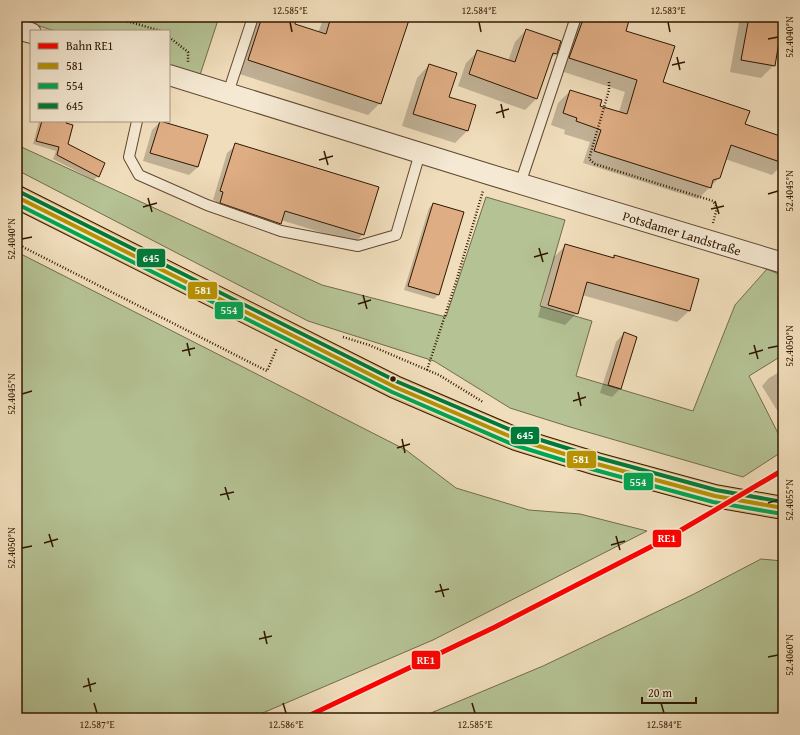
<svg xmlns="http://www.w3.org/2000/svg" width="800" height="735" font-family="'Gentium Book Plus',serif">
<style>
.green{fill:#b5c294;stroke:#726c4a}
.shadow{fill:#0003}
.building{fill:#dfad84;stroke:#301700}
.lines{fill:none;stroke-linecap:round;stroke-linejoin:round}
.service-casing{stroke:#60482f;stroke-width:12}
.minor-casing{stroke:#60482f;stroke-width:22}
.primary-casing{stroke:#301700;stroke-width:24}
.path{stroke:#301700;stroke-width:2.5;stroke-dasharray:1 2;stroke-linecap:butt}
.service{stroke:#f5e9d3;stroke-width:10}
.minor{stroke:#f5e9d3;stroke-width:20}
.primary{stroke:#e8be7e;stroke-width:22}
.bus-1-casing{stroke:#f5e9d3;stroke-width:7}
.bus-2-casing{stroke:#f5e9d3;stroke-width:7}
.bus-3-casing{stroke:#f5e9d3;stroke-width:7}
.bus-1{stroke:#b79201;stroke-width:4}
.bus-2{stroke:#00a651;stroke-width:4}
.bus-3{stroke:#007a38;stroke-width:4}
.rail-1-casing{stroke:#f5e9d3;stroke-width:8}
.rail-1{stroke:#f00;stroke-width:5}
.ticks{fill:none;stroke:#301700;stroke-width:1.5}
.bus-dot{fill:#301700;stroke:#f5e9d3;stroke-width:1.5}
.labels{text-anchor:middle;stroke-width:4;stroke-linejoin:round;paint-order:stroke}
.street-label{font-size:13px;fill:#301700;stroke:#f5e9d3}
.line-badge{stroke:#f5e9d3;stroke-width:1.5}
.badge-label{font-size:11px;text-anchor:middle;font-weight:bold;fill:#fff}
.neatline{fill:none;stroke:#301700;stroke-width:1.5}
.ticks-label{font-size:10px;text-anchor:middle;fill:#301700}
</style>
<rect width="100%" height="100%" fill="#f0ddbb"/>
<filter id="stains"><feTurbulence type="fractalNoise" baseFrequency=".005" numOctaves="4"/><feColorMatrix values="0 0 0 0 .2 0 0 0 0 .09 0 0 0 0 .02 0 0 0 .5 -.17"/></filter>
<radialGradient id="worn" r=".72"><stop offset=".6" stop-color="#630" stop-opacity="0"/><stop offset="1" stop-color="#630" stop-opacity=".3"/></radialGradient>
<path class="green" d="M17 17H219L199 78 169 68V31H55L17 19Z
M17 145 322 285 446 317 486 197 565 220 540 306 592 321 576 376 693 411 735 305 767 269 783 276V355L749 376 783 443V451L743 477 570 427 510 408 434 361 308 321 17 170Z
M17 252 406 450 456 488 529 510 580 514 647 531 433 640 251 718H17Z
M761 559 783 561V718H419L543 666 692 595Z"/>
<path class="shadow" d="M254 17H296L293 25 318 33 324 17H408L380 103 368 115 236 73Z
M576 17H629L624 31 662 83 744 125 783 138V164L772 175 725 159 719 178 698 199 583 163 590 142 564 134 565 130 551 125 558 103 570 91 599 106 619 112 625 92 558 70Z
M740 17H783L774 65 761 78 730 72Z
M526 30 556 54 550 59 537 98 525 110 458 86 466 63 478 51 508 61 515 42Z
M429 65 467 131 455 143 402 126 417 78Z
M39 121H66L67 145 98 176 94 180 53 159 56 151 33 144Z
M160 122 207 136 198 167 189 175 143 161 152 130Z
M236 145 363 234 355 243 281 220 272 232 212 211 216 201 213 200 227 153Z
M433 204 462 213 438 295 434 299 404 290 429 208Z
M566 245 613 258 615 256 689 311 677 322 582 295 577 313 565 325 538 317 554 257Z
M624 333 620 389 612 397 600 393 616 342Z
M783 370V420L762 386 769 378Z"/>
<path class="building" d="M262 17H297L295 24 326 34 331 17H410L381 104 248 60Z
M584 17H630L626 31 675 46 663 82 750 111 745 124 783 137V163L731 145 720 178 713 180 711 188 594 151 601 130 576 121 577 118 563 113 570 90 602 100 600 106 627 114 637 80 569 58Z
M749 17H783L775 66 741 60Z
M526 29 561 41 557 54 553 53 537 99 469 74 477 50 515 62Z
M429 64 457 73 449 97 476 105 468 131 413 114Z
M42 121H67L66 123 73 125 68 144 105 163 99 177 57 155 59 147 36 141Z
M160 121 208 135 198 167 150 153Z
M235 143 379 187 364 235 285 211 281 224 220 203 223 192 220 191Z
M433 203 464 212 439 295 408 286Z
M565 244 614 258V255L699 279 690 311 587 282 578 314 548 305Z
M624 332 637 337 621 389 608 385Z"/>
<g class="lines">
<g class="service-casing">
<path id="service" d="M228 93 253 17
M137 121 129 157 139 175 207 205 281 231 358 246 396 235 420 153
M520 184 576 17"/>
</g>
<g class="minor-casing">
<path id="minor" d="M17 29 31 33
M169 75 488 174 783 263"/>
</g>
<g class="primary-casing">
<path id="primary" d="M17 197 395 387 516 439 597 464 715 496 783 508"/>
</g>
<path class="path" d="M113 17 161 31
M169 37 188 52V62
M609 82V90L589 159 595 164 713 201 717 208 713 223
M17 244 267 371 277 348
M343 337 369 345 439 375 483 402
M427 370 456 282 483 191"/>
<use href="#service" class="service"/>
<use href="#minor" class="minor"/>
<use href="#primary" class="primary"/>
<g class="bus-1-casing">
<path id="bus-1" d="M17 197 395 387 516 439 597 464 715 496 783 508"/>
</g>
<g class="bus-2-casing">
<path id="bus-2" d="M17 204 392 392 514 445 595 470 713 502 782 514"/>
</g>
<g class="bus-3-casing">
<path id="bus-3" d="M20 192 398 382 518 433 599 458 716 490 783 502"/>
</g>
<use href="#bus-1" class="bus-1"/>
<use href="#bus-2" class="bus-2"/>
<use href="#bus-3" class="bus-3"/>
<g class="rail-1-casing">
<path id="rail-1" d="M304 718 495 627 666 539 783 470"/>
</g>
<use href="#rail-1" class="rail-1"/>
</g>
<path class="ticks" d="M290 22 292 32M479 22 481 32M668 22 670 32M768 39 778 37M677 57 680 70M672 65 685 62M501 104 504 118M496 113 509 109M324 151 328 165M319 160 333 156M768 194 778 191M148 198 152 212M715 201 719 214M143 207 157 203M711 209 724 206M22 239 32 237M539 248 543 262M534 257 548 253M363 295 367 309M358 304 371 300M187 343 190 356M754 345 758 359M768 348 778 346M182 351 195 348M749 354 763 350M578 392 581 406M22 394 32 391M573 401 586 397M402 439 405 453M397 448 410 444M225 487 229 500M220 495 234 492M768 503 778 500M49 534 53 547M616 536 620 550M44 543 58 539M611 545 625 541M22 548 32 546M440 584 444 597M435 592 449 589M264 631 267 644M259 639 272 636M768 657 778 655M88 678 91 692M83 687 96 683M94 703 97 713M283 703 286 713M472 703 475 713M661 703 664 713"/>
<circle class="bus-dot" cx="393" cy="379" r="3.5"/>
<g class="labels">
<g class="street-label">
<text transform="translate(682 233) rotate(17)" y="5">Potsdamer Landstraße</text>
</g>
</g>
<g class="line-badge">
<rect x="136" y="248" width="30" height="20" rx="4" fill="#007a38"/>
<rect x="187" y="281" width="31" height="19" rx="4" fill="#b79201"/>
<rect x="214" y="301" width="30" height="19" rx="4" fill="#00a651"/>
<rect x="510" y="426" width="30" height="19" rx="4" fill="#007a38"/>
<rect x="566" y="450" width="31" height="19" rx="4" fill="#b79201"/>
<rect x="623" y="472" width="31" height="19" rx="4" fill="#00a651"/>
<rect x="652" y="529" width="30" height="19" rx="4" fill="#f00"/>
<rect x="411" y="650" width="30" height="20" rx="4" fill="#f00"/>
</g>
<g class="badge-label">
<text x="151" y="262">645</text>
<text x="203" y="294">581</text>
<text x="229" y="314">554</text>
<text x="525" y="439">645</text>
<text x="581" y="463">581</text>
<text x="638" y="486">554</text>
<text x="667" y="542">RE1</text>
<text x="426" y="664">RE1</text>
</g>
<rect width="800" height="735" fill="none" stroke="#f0ddbb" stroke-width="44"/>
<rect x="30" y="30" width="140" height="92" fill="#f5e9d3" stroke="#a6957f"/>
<rect x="38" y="43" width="20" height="6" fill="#ff0000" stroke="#a6957f"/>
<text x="66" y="50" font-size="12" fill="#301700">Bahn RE1</text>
<rect x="38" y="63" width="20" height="6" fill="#b79201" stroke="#a6957f"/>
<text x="66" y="70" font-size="12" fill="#301700">581</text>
<rect x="38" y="83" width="20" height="6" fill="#00a651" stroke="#a6957f"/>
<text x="66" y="90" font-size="12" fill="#301700">554</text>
<rect x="38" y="103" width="20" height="6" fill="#007a38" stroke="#a6957f"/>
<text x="66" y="110" font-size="12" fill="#301700">645</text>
<path d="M642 697v6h54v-6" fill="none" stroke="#301700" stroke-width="2"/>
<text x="648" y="697" font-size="12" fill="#301700" stroke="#f5e9d3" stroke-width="3" paint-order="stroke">20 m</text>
<rect x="22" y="22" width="756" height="691" class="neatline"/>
<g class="ticks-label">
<text x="290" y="14">12.585°E</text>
<text x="479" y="14">12.584°E</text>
<text x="668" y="14">12.583°E</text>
<text transform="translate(789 37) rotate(-90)" y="4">52.4040°N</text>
<text transform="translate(789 191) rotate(-90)" y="4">52.4045°N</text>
<text transform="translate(11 239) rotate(-90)" y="4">52.4040°N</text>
<text transform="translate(789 346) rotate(-90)" y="4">52.4050°N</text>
<text transform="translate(11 394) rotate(-90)" y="4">52.4045°N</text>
<text transform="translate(789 500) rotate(-90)" y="4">52.4055°N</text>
<text transform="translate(11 548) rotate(-90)" y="4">52.4050°N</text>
<text transform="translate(789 655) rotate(-90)" y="4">52.4060°N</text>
<text x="97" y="728">12.587°E</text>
<text x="286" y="728">12.586°E</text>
<text x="475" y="728">12.585°E</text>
<text x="664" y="728">12.584°E</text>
</g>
<rect width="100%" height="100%" filter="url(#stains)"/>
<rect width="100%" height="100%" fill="url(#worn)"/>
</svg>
